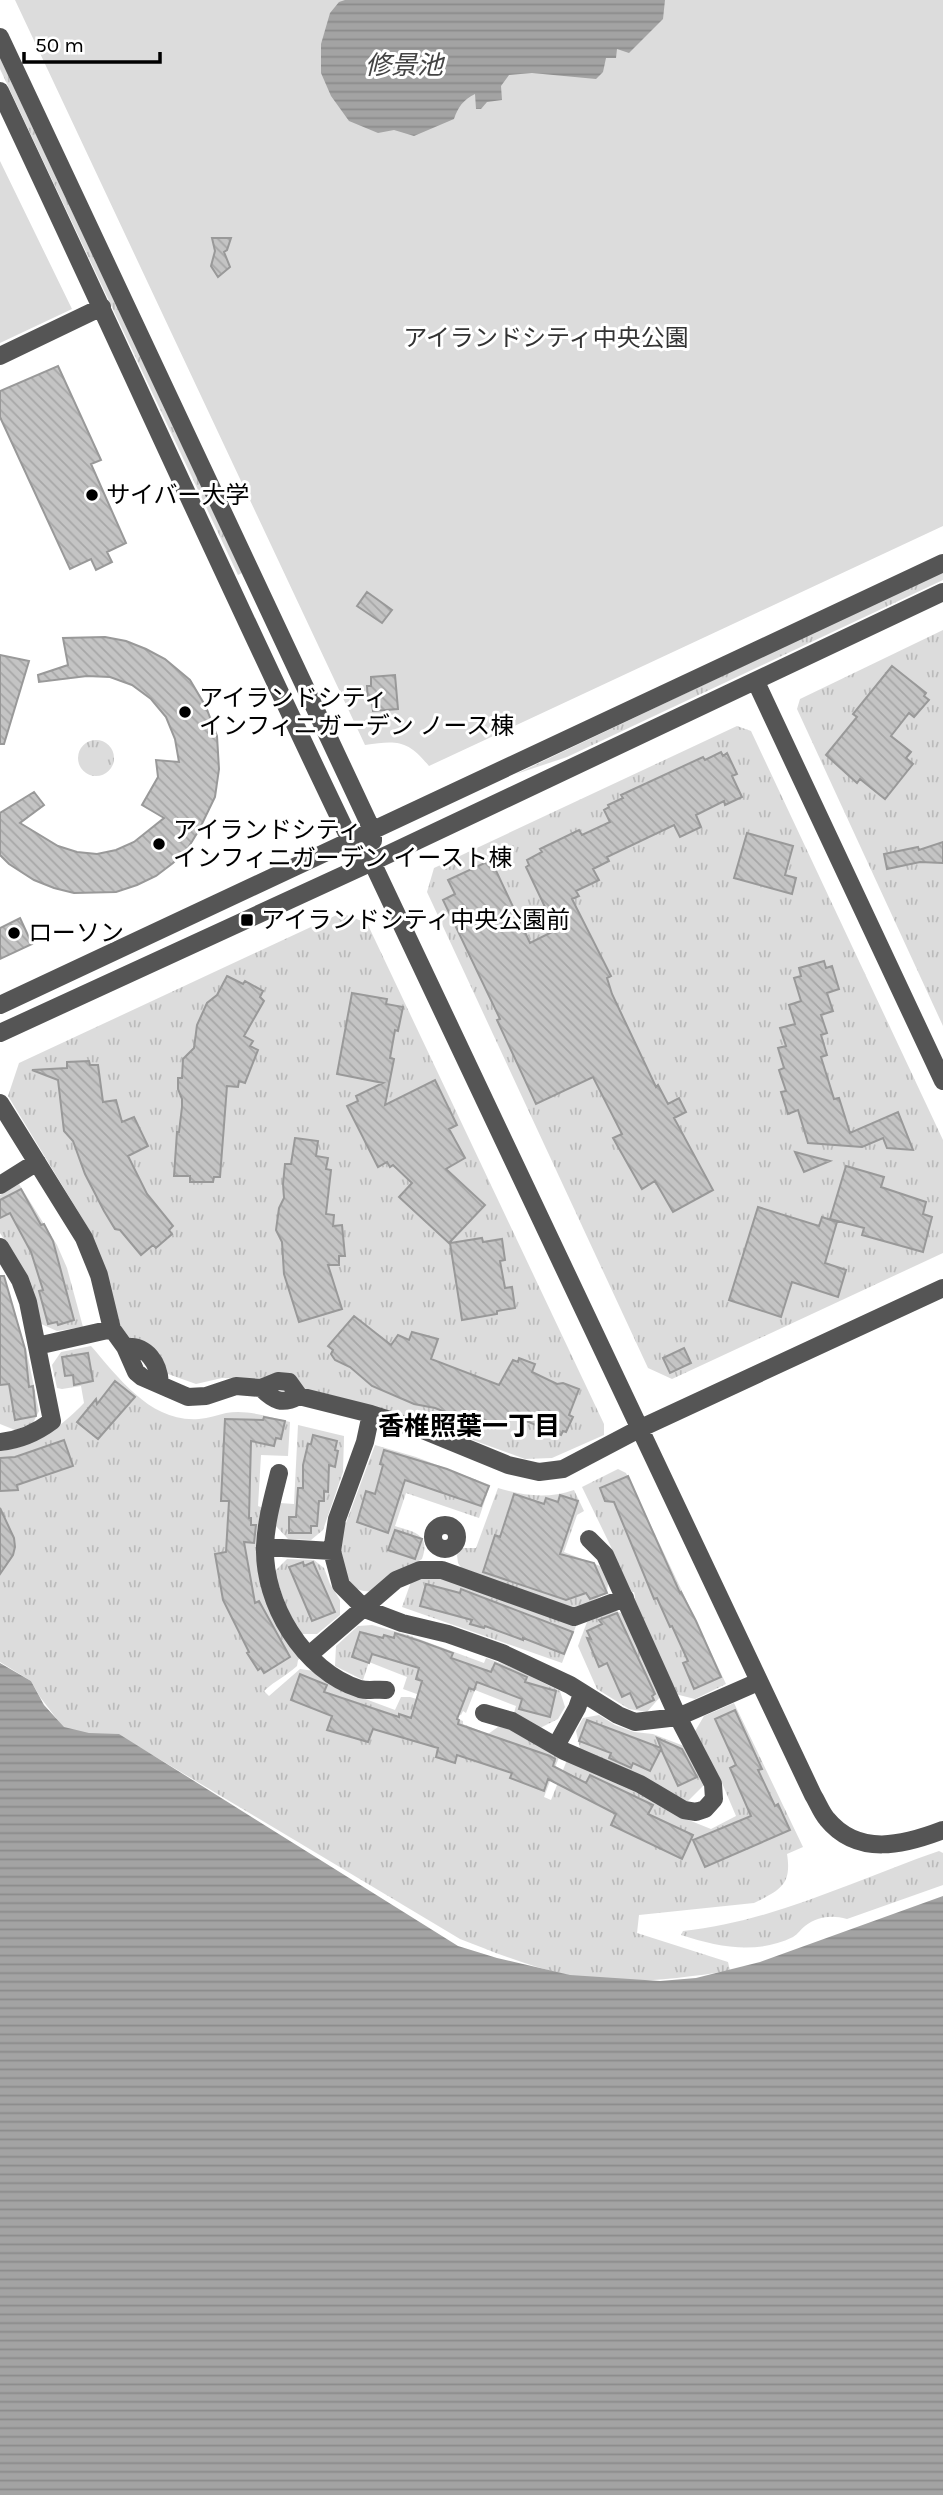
<svg xmlns="http://www.w3.org/2000/svg" width="943" height="2495" font-family="Karla,'Noto Sans JP',sans-serif">
<style>
.grass{fill:url(#grass-tufts)}
.green{fill:#dcdcdc}
.water{fill:url(#water-rules)}
.building{fill:url(#building-back-hatch);stroke:#999;stroke-width:2}
.lines{fill:none;stroke-linecap:round;stroke-linejoin:round}
.minor{stroke:#555;stroke-width:18}
.poi-dot{fill:#000;stroke:#fff;stroke-width:2.5}
.labels{text-anchor:middle;stroke-width:6;stroke-linejoin:round;paint-order:stroke}
.park-label{font-size:24px;fill:#333;stroke:#fff}
.poi-label{font-size:24px;fill:#000;stroke:#fff;text-anchor:start}
.water-label{font-size:26px;font-style:italic;fill:#444;stroke:#fff}
.neighbourhood-label{font-size:26px;font-weight:bold;fill:#000;stroke:#fff}
</style>
<defs>
<pattern id="grass-tufts" width="24" height="20" patternUnits="userSpaceOnUse" patternTransform="scale(1.75)"><rect width="24" height="20" fill="#dcdcdc"/><path d="M3 7l-1-3M5 7V3M7 7l1-3M15 17l-1-3M17 17v-4M19 17l1-3" fill="none" stroke="#bbb"/></pattern>
<pattern id="water-rules" width="6" height="5" patternUnits="userSpaceOnUse" patternTransform="scale(1.75)"><rect width="6" height="5" fill="#a3a3a3"/><path d="M0 2.5h6" fill="none" stroke="#8b8b8b"/></pattern>
<pattern id="building-back-hatch" width="6" height="6" patternUnits="userSpaceOnUse" patternTransform="scale(1.75)"><rect width="6" height="6" fill="#c4c4c4"/><path d="M-1 5l2 2M0 0l6 6M5-1l2 2" fill="none" stroke="#a7a7a7"/></pattern>
</defs>
<rect width="100%" height="100%" fill="#fff"/>
<path class="grass" d="M0 58 242 573 238 575 0 69Z
M943 571V580L567 757 516 774Z
M943 630V1026L797 709 800 699Z
M737 726 751 731 943 1140V1253L672 1379 648 1368 427 892 434 868Z
M78 758a18 18 0 1 1 36 0a18 18 0 1 1-36 0Z
M341 913 367 923 604 1424V1435L552 1458 525 1459 409 1417 262 1379 222 1378 196 1384 168 1374 135 1345 120 1325 90 1231 8 1096 19 1063Z
M19 1184 57 1245 67 1268 83 1327 57 1331 39 1323 21 1266 0 1233V1195Z
M91 1346C119 1378 151 1423 199 1419 209 1418 217 1415 226 1413 247 1409 269 1417 290 1422L288 1456 261 1455 258 1506 263 1508C244 1559 266 1619 301 1658L298 1660 297 1666C286 1676 276 1680 264 1691L269 1696 300 1669 314 1671 360 1697 395 1710 401 1697H410L426 1702 431 1709 463 1721V1724L488 1734 498 1727 509 1728 559 1757 544 1797 551 1800 567 1760 637 1791 681 1817 711 1829 736 1816 722 1783 694 1733 704 1716 734 1703 803 1847 787 1854C792 1885 780 1890 754 1903L639 1915 637 1933 728 1962 730 1971C695 1976 659 1981 622 1981 568 1982 511 1959 460 1939L119 1735 94 1736 66 1731 40 1697 31 1681 0 1662V1451C34 1447 61 1427 84 1403L81 1386 62 1389 57 1388 52 1365 61 1352Z
M26 1348 39 1411 33 1423 15 1430 0 1424V1353Z
M298 1425 344 1436 343 1472 323 1530 311 1540 288 1539 275 1525 280 1503 294 1504Z
M375 1445 416 1457 490 1485 479 1518 406 1493 395 1526C414 1532 431 1534 422 1559L370 1591C350 1594 340 1568 340 1551 340 1542 342 1532 343 1522L346 1523Z
M618 1469 626 1473 726 1684 695 1699 675 1694 634 1598 635 1596 634 1592H631L610 1551 612 1549 582 1487Z
M498 1488C524 1496 548 1499 574 1490L584 1511 577 1515 564 1552 600 1566 608 1583 607 1593 581 1607 572 1609 462 1569 458 1563 457 1555 463 1548H476Z
M287 1559 314 1560 324 1568 330 1584 340 1600V1615L317 1634H299L290 1617 274 1572Z
M426 1578 446 1579 576 1626 562 1663 402 1607 411 1582Z
M614 1610 625 1615 660 1697 647 1712 629 1709 597 1689 578 1646 587 1622Z
M372 1625 408 1635 484 1663 486 1658 514 1668 560 1691 565 1707 558 1719 540 1728 514 1713 516 1706 475 1690 466 1713 463 1711 461 1715 442 1708 436 1701 403 1689 407 1677 369 1662 363 1680 335 1666 336 1646 358 1626Z
M599 1715 615 1725 634 1732 653 1734 684 1746 705 1784 686 1803 616 1764 580 1749 576 1731 583 1718Z
M939 1851 943 1853V1885L847 1919C832 1915 818 1916 805 1926 801 1929 798 1934 793 1937 756 1955 719 1947 681 1935L683 1931C772 1922 855 1880 939 1851Z"/>
<path class="green" d="M15 0H943V526L429 766C408 740 397 740 365 745Z
M0 161 72 309 0 343Z"/>
<path class="water" d="M345 0H665L663 19 629 53 617 49 616 58H606L603 72 596 79 532 73 509 75 501 86 502 100 487 102 481 109H476L475 94C463 100 458 107 454 119L414 136 394 130 378 133 349 121 331 96 321 73V44L330 13 339 2Z
M0 1663 31 1681 44 1705 64 1727 89 1733 119 1734 458 1946 497 1958 570 1975 660 1981 696 1978 760 1962 943 1896V2495H0Z"/>
<path class="building" d="M212 238H231L227 250 224 252 230 267 218 277 211 266 215 251Z
M58 366 101 460 91 464 126 543 107 552 112 562 96 570 91 559 70 569 0 417V391Z
M367 592 392 610 382 623 357 606Z
M105 637 126 641 146 649 165 659 190 680 206 707 217 736 219 769 215 797 199 830 188 848 173 863 156 876 137 885 116 892 74 893 54 888 34 880 9 864 0 855V813L34 792 44 805 20 823 58 846 77 852 97 854 116 850 134 842 164 818 142 805 158 777 156 760 179 762 175 739 166 717 151 699 132 685 110 677 87 676 39 682 38 675 68 665 63 638Z
M0 655 29 661 4 744H0Z
M892 666 926 693 924 696 929 700 914 717 909 713 891 736 911 752 906 758 913 764 885 799 860 779 857 783 826 755 857 717 853 714Z
M395 675 398 709 373 711 372 703H368L367 686H371V677Z
M721 752 723 756 727 753 737 774 732 776 742 797 725 805 724 801 696 815 701 827 680 837 674 825 607 857 609 861 593 869 599 880 576 891 579 896 572 899 611 976 607 978 612 994 656 1087 658 1085 668 1104 679 1098 686 1112 674 1118 713 1190 673 1212 655 1181 642 1189 613 1138 622 1134 593 1077 536 1104 497 1020 500 1019 443 900 455 894 448 880 491 860 530 943 556 930 526 867 529 865 527 860 542 852 540 849 579 830 582 835 610 822 604 810 609 807 608 805 623 798 621 795 703 757 705 760Z
M747 833 793 846 785 875 796 878 792 894 734 878Z
M943 842V863L920 862 887 869 884 854 918 847 919 850Z
M20 918 32 944 0 959V928Z
M824 961 826 968 832 966 839 989 827 993 833 1011 821 1015 827 1033 821 1035 827 1055 821 1057 834 1099 839 1098 850 1133 898 1112 913 1150 887 1148 883 1138 862 1147 808 1143 798 1110 788 1114 781 1092 786 1091 779 1070 784 1068 778 1048 786 1046 780 1028 795 1024 789 1005 801 1001 794 978 801 976 799 968Z
M227 976 243 984 245 981 263 991 260 997 264 1001 244 1036 253 1041 250 1046 258 1050 245 1083 239 1081 238 1087 227 1086 220 1177H214L213 1182H190V1176H174L177 1132H179L182 1107V1099L178 1089V1078H182L183 1059 194 1048 197 1025 207 1003 217 995Z
M352 993 387 999 386 1004 403 1007 398 1031 395 1030 390 1058 394 1059 385 1105 435 1080 457 1125 449 1129 465 1158 446 1169 485 1205 449 1243 399 1197 412 1183 393 1165 390 1167 387 1162 378 1167 347 1106 358 1101 356 1096 383 1083 337 1074Z
M89 1061 90 1065H98L103 1102 116 1100 122 1122 134 1117 148 1146 128 1156 147 1194 173 1226 169 1230 172 1234 156 1248 153 1245 141 1255 120 1230 115 1229 104 1211 85 1174 73 1141 64 1131 58 1080 32 1070 67 1068V1062Z
M295 1138 318 1141 316 1156 328 1158 326 1169 331 1170 326 1214 334 1215 333 1226 342 1225 345 1256H339V1265H328L342 1309 299 1322 284 1274 282 1242 276 1230 279 1208 284 1198 283 1184 285 1164H291Z
M795 1152 810 1156 830 1161 804 1172Z
M846 1166 884 1177 881 1187 926 1202 923 1214 932 1217 923 1252 862 1235 864 1228 830 1219Z
M21 1189 41 1225 44 1224 53 1241 74 1320 58 1325 57 1322 48 1324 39 1291 43 1290 31 1252 10 1213 0 1218V1200Z
M758 1207 819 1226 822 1217 837 1222 825 1263 846 1270 838 1297 792 1282 781 1317 729 1300Z
M482 1238 483 1242 502 1239 505 1260 500 1261 505 1288 512 1287 515 1308 497 1311V1314L462 1320 450 1243Z
M0 1276H4L25 1349 29 1387 33 1386 36 1416 15 1420 9 1384 0 1385Z
M354 1316 391 1345 398 1335 409 1340 412 1332 438 1339 431 1359 499 1385 513 1360 518 1362 519 1358 535 1364 532 1372 557 1384 563 1383 579 1389 569 1415 573 1417 566 1432 563 1431 561 1435 511 1415 507 1428 470 1415 468 1421 435 1408 414 1404 372 1386 350 1367 335 1360 331 1354 333 1350 328 1346Z
M684 1348 691 1363 670 1373 663 1358Z
M88 1353 93 1381 74 1385 73 1375 65 1376 62 1357Z
M115 1381 135 1397 98 1439 77 1422 96 1399 97 1404Z
M264 1417 285 1421 281 1439 276 1438 274 1446 251 1441 249 1518H251V1525H256L254 1543 244 1542 255 1603 259 1601 290 1657 264 1673 261 1668 258 1670 247 1653 249 1652 223 1600 215 1554 226 1552 229 1501H221L225 1419 263 1420Z
M313 1435 337 1441 335 1450 338 1451 335 1467 329 1465 328 1492 324 1491V1501H319L317 1526H311V1533H289V1517H296L298 1488H303V1465L308 1444H311Z
M64 1440 73 1466 17 1485 18 1490 0 1491V1458L15 1457Z
M384 1450 447 1469 489 1486 481 1506 405 1480 388 1533 357 1522 366 1491 375 1494 383 1465 380 1464Z
M628 1476 680 1593 681 1592 696 1621 721 1677 694 1689 683 1663 688 1661 672 1626 670 1627 657 1598 654 1599 614 1502 605 1501 600 1488Z
M514 1494 544 1504 546 1498 558 1502 560 1495 578 1501 560 1554 594 1563 607 1593 590 1599 586 1593 566 1600 483 1572 495 1535 500 1537Z
M0 1508 14 1538 15 1547 13 1555 0 1574Z
M395 1530 422 1539 415 1559 388 1550Z
M303 1562 304 1566 313 1562 335 1612 312 1621 289 1567Z
M426 1584 460 1593 461 1589 573 1632 564 1654 523 1638V1640L485 1626 484 1628 470 1624 472 1620 420 1606Z
M617 1613 655 1694 652 1696 654 1700 637 1708 630 1693 622 1697 607 1663 599 1667 587 1638 591 1639 587 1631 602 1624 599 1620Z
M360 1632 383 1638 384 1635 394 1638 395 1633 420 1641 453 1653 451 1658 491 1672 495 1663 527 1677 525 1682 556 1691 550 1717 519 1709 522 1699 477 1682 474 1690 469 1688 457 1719 459 1720 458 1724 550 1756 555 1759 553 1766 586 1783 590 1775 653 1805 648 1814 693 1835 682 1859 611 1825 616 1814 548 1779 544 1791 510 1778 512 1773 457 1755 455 1763 436 1757 438 1748 373 1729 368 1742 327 1730 332 1716 291 1700 300 1674 327 1685 324 1692 399 1717V1714L411 1718 422 1681 416 1679 419 1668 372 1654 369 1663 352 1657Z
M735 1710 762 1769 758 1770 775 1806 778 1804 790 1830 705 1867 693 1840 751 1816 730 1768 736 1765 715 1719Z
M587 1720 661 1748 657 1738 682 1749 697 1777 678 1786 661 1749 650 1771 633 1763 631 1768 609 1758 611 1753 579 1741Z"/>
<g class="lines">
<path class="minor" d="M0 37 373 832V841
M0 91C118 341 231 593 351 842L372 862 813 1795C818 1803 821 1812 827 1819 858 1857 904 1845 943 1830
M0 356 102 307
M756 682 943 1081
M0 1005 943 563
M0 1033 372 862 943 592
M0 1103 84 1238 99 1275 112 1329 125 1347 136 1372 142 1377 188 1397 206 1396 236 1386 261 1388 278 1381 289 1382 299 1396 371 1414 425 1431 508 1465 539 1472 563 1469 639 1429 943 1288
M0 1185 37 1162
M0 1247 20 1280 28 1302 52 1421C36 1433 20 1440 0 1442
M37 1346 112 1329
M125 1347C147 1345 159 1363 160 1384
M261 1388C274 1401 282 1405 299 1396
M371 1414 365 1442 337 1519 332 1551 341 1585 365 1609 402 1623 448 1634 502 1653 570 1685 618 1715 635 1722 678 1717 758 1682
M279 1473C273 1497 266 1521 265 1546 263 1603 303 1671 360 1689 367 1691 378 1689 386 1690
M433 1537a12 12 0 1 1 24 0a12 12 0 1 1-24 0Z
M265 1547 332 1551
M309 1655 396 1580 420 1570H442L574 1617 625 1598
M484 1713 512 1721 564 1751 640 1784 684 1810 696 1812 705 1809 714 1799 713 1784 678 1717 605 1555 589 1539
M556 1746 577 1708 582 1694"/>
</g>
<g class="poi-dot">
<circle cx="92" cy="495" r="7"/>
<circle cx="185" cy="712" r="7"/>
<circle cx="159" cy="844" r="7"/>
<rect x="240" y="913" width="14" height="14" rx="3.5"/>
<circle cx="14" cy="933" r="7"/>
</g>
<g class="labels">
<g class="park-label">
<text x="546" y="346">アイランドシティ中央公園</text>
</g>
<g class="poi-label">
<text x="106" y="503">サイバー大学</text>
<text x="199" y="706">アイランドシティ<tspan x="199" dy="28">インフィニガーデン ノース棟</tspan></text>
<text x="173" y="838">アイランドシティ<tspan x="173" dy="28">インフィニガーデン イースト棟</tspan></text>
<text x="261" y="928">アイランドシティ中央公園前</text>
<text x="28" y="941">ローソン</text>
</g>
<g class="water-label">
<text x="404" y="74">修景池</text>
</g>
<g class="neighbourhood-label">
<text x="469" y="1435">香椎照葉一丁目</text>
</g>
</g>
<path d="M24 52v10h136v-10" fill="none" stroke="#000000" stroke-width="3.5"/>
<text x="35" y="52" font-size="21" fill="#000000" stroke="#ffffff" stroke-width="5" paint-order="stroke">50 m</text>
</svg>
